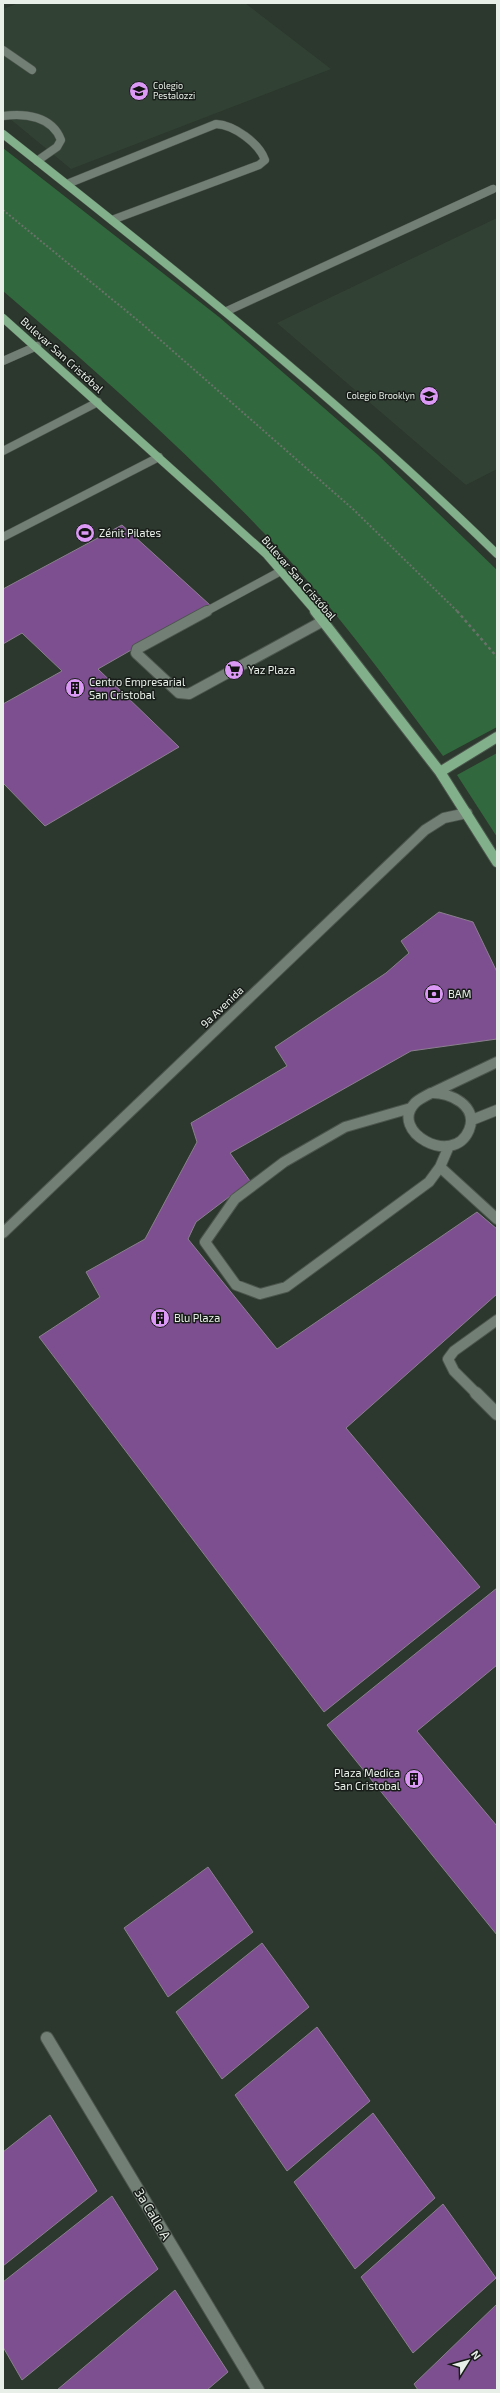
<svg xmlns="http://www.w3.org/2000/svg" width="500" height="2393" font-family="'Exo 2',sans-serif">
<style>
.built{fill:#314234}
.green{fill:#31683d}
.building{fill:#7e4f90;stroke:#8a808e}
.lines{fill:none;stroke-linecap:round;stroke-linejoin:round}
.lane-far1-casing{stroke:#4b554d;stroke-width:9}
.lane-casing{stroke:#4b554d;stroke-width:12}
.street-far2-casing{stroke:#4b554d;stroke-width:9}
.street-far1-casing{stroke:#4b554d;stroke-width:12}
.street-casing{stroke:#4b554d;stroke-width:14}
.primary-far1-casing{stroke:#4b554d;stroke-width:9}
.primary-casing{stroke:#4b554d;stroke-width:12}
.path-far1{stroke:#687269;stroke-width:2;stroke-dasharray:2 2;stroke-linecap:butt}
.path{stroke:#687269;stroke-width:2.5;stroke-dasharray:3 3;stroke-linecap:butt}
.lane-far1{stroke:#727f74;stroke-width:8}
.lane{stroke:#727f74;stroke-width:10}
.street-far2{stroke:#727f74;stroke-width:8}
.street-far1{stroke:#727f74;stroke-width:10}
.street{stroke:#727f74;stroke-width:12}
.primary-far1{stroke:#82b08a;stroke-width:8}
.primary{stroke:#82b08a;stroke-width:10}
.labels{text-anchor:middle;stroke-width:3;stroke-linejoin:round;paint-order:stroke}
.far-poi-label{font-size:9px;fill:#e8efe8;stroke:#181d19;text-anchor:start}
.street-label{font-size:11px;fill:#e8efe8;stroke:#181d19}
.poi-label{font-size:11px;fill:#e8efe8;stroke:#181d19;text-anchor:start}
.near-street-label{font-size:13px;fill:#e8efe8;stroke:#181d19}
</style>
<rect width="100%" height="100%" fill="#2c372d"/>
<path class="built" d="M19 3H245L331 69 71 169 3 113V9Z
M497 218V469L466 485 277 323Z"/>
<path class="green" d="M3 148 219 317 377 454 497 570V727L443 756C386 679 330 601 263 532 181 447 93 368 3 291Z
M497 753V837L457 775Z"/>
<path class="building" d="M122 525 210 605 98 669 179 747 45 826 3 783V704L62 671 22 633 3 644V589Z
M439 912 473 922 497 972V1039L411 1051 230 1153 250 1181 196 1222 188 1239 277 1349 477 1212 497 1229V1294L346 1428 480 1587 324 1712 39 1337 100 1297 86 1272 145 1239 197 1142 191 1123 287 1066 275 1047 386 973 409 953 401 941Z
M497 1588V1665L417 1731 497 1826V1935L327 1725Z
M208 1867 253 1932 168 1997 124 1928Z
M262 1943 309 2007 222 2079 176 2012Z
M317 2027 370 2101 287 2171 235 2095Z
M373 2113 435 2198 355 2269 294 2182Z
M50 2115 97 2191 3 2266V2152Z
M112 2196 158 2269 22 2380 3 2347V2282Z
M443 2204 496 2278 413 2353 361 2277Z
M175 2290 228 2372 207 2390H57Z
M497 2304V2390H418L414 2384Z"/>
<g class="lines">
<g class="lane-far1-casing">
<path id="lane-far1" d="M3 50 32 70
M3 116C25 113 52 116 61 140L57 147 37 161
M67 184 216 124C234 125 259 143 265 160L259 165 112 220
M3 451 98 402
M3 537 159 457
M205 612 281 571"/>
</g>
<g class="lane-casing">
<path id="lane" d="M207 611 137 649 136 653 179 693 189 694 323 621
M434 1092 497 1062
M431 1093C450 1092 479 1106 469 1130 453 1168 388 1131 415 1103 419 1099 426 1096 431 1093Z
M411 1108 345 1127 284 1162 235 1199 205 1242 236 1285 260 1294 286 1287 429 1182 440 1167 449 1146
M472 1120 497 1110
M440 1167 497 1219"/>
</g>
<g class="street-far2-casing">
<path id="street-far2" d="M227 311 493 189
M3 361 37 346"/>
</g>
<g class="street-far1-casing">
<path id="street-far1" d="M3 1233 425 830 444 818 467 813
M477 1394 454 1371 448 1359 454 1351 497 1320"/>
</g>
<g class="street-casing">
<path id="street" d="M476 1393 497 1414
M47 2038 258 2390"/>
</g>
<g class="primary-far1-casing">
<path id="primary-far1" d="M3 134C173 268 342 402 497 554
M3 318 266 554 316 612"/>
</g>
<g class="primary-casing">
<path id="primary" d="M315 611 440 772 497 862
M440 772 497 737"/>
</g>
<path class="path-far1" d="M3 210 141 323 354 510 458 612"/>
<path class="path" d="M457 611 497 657"/>
<use href="#lane-far1" class="lane-far1"/>
<use href="#lane" class="lane"/>
<use href="#street-far2" class="street-far2"/>
<use href="#street-far1" class="street-far1"/>
<use href="#street" class="street"/>
<use href="#primary-far1" class="primary-far1"/>
<use href="#primary" class="primary"/>
</g>
<defs>
<g id="school-disc" transform="scale(1)"><circle r="9.5" fill="#db99f5" stroke="#181d19"/><path d="M0-5L7-2L0 1L-7-2ZM-4 1L0 2.5L4 1V4Q0 6-4 4Z" fill="#111"/></g>
<g id="stadium-disc" transform="scale(1)"><circle r="9.5" fill="#db99f5" stroke="#181d19"/><path d="M0-5a6.5 5 0 1 0 0 10a6.5 5 0 1 0 0-10ZM-3.5-1.8h7v3.6h-7Z" fill="#111"/></g>
<g id="supermarket-disc" transform="scale(1)"><circle r="9.5" fill="#db99f5" stroke="#181d19"/><path d="M-6-5.5h2.5l.6 2H6L4.5 2H-2.5L-4.4-4H-6ZM-1.5 3.2a1.3 1.3 0 1 0 .1 0ZM3 3.2a1.3 1.3 0 1 0 .1 0Z" fill="#111"/></g>
<g id="building-disc" transform="scale(1)"><circle r="9.5" fill="#db99f5" stroke="#181d19"/><path d="M-4-6H4V6H1V3H-1V6H-4ZM-2.5-4.3h1.7v1.8h-1.7ZM.8-4.3h1.7v1.8H.8ZM-2.5-1h1.7V.8h-1.7ZM.8-1h1.7V.8H.8Z" fill="#111"/></g>
<g id="bank-disc" transform="scale(1)"><circle r="9.5" fill="#db99f5" stroke="#181d19"/><path d="M-6-4H6V4H-6ZM0-2.3a2.3 2.3 0 1 0 0 4.6a2.3 2.3 0 1 0 0-4.6Z" fill="#111"/></g>
</defs>
<g fill-rule="evenodd">
<use href="#school-disc" x="139" y="91"/>
<use href="#school-disc" x="429" y="396"/>
<use href="#stadium-disc" x="85" y="533"/>
<use href="#supermarket-disc" x="234" y="670"/>
<use href="#building-disc" x="75" y="688"/>
<use href="#bank-disc" x="434" y="994"/>
<use href="#building-disc" x="160" y="1318"/>
<use href="#building-disc" x="414" y="1779"/>
</g>
<g class="labels">
<g class="far-poi-label">
<text x="153" y="89">Colegio<tspan x="153" dy="10">Pestalozzi</tspan></text>
<text x="415" y="399" text-anchor="end">Colegio Brooklyn</text>
</g>
<g class="street-label">
<text transform="translate(62 355) rotate(42)" y="4">Bulevar San Cristóbal</text>
<text transform="translate(299 578) rotate(49)" y="4">Bulevar San Cristóbal</text>
<text transform="translate(222 1007) rotate(-44)" y="4">9a Avenida</text>
</g>
<g class="poi-label">
<text x="99" y="537">Zénit Pilates</text>
<text x="248" y="674">Yaz Plaza</text>
<text x="89" y="686">Centro Empresarial<tspan x="89" dy="13">San Cristobal</tspan></text>
<text x="448" y="998">BAM</text>
<text x="174" y="1322">Blu Plaza</text>
<text x="400" y="1777" text-anchor="end">Plaza Medica<tspan x="400" dy="13">San Cristobal</tspan></text>
</g>
<g class="near-street-label">
<text transform="translate(153 2214) rotate(59)" y="5">3a Calle A</text>
</g>
</g>
<rect width="500" height="2393" fill="none" stroke="#e8efe8" stroke-width="8"/>
<g transform="translate(468 2361) rotate(53)" stroke="#181d19" stroke-width="3" paint-order="stroke">
<path d="M0-3L7 15L0 10L-7 15Z" fill="#e8efe8"/>
<text y="-6" font-size="11" font-weight="bold" text-anchor="middle" fill="#e8efe8">N</text>
</g>
</svg>
